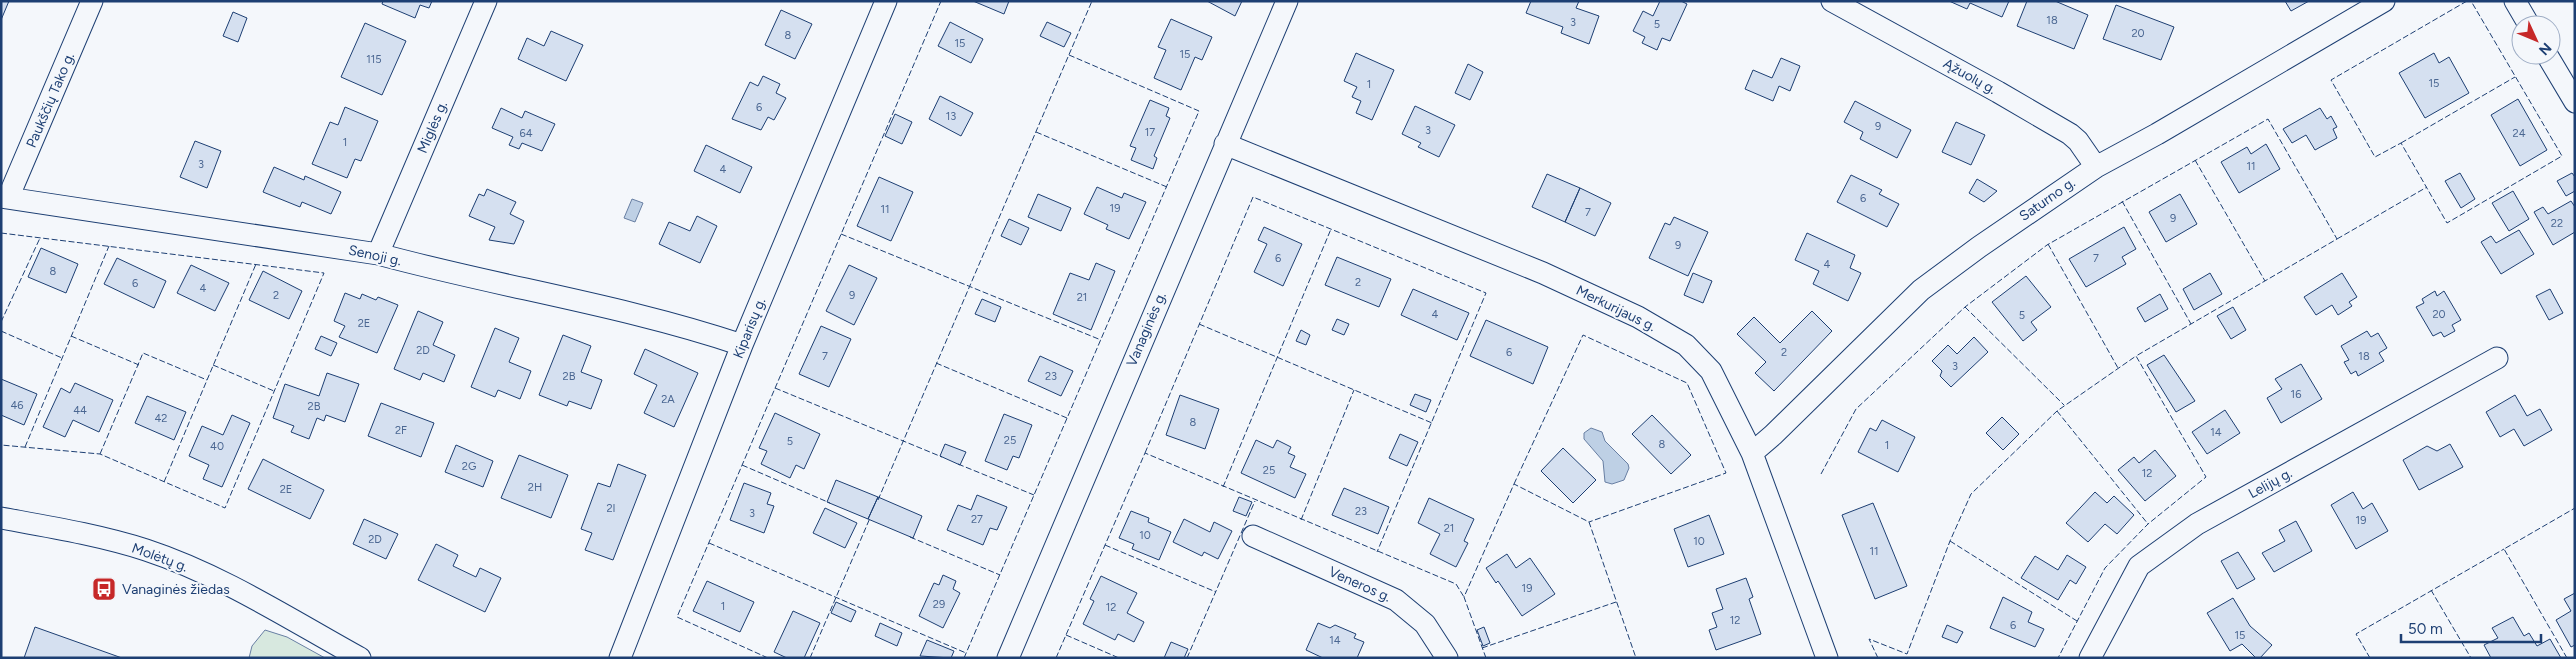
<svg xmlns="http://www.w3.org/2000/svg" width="2576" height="659" font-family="Figtree,sans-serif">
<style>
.green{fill:#d7e8df;stroke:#687fa3}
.water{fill:#bed0e5;stroke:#687fa3}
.building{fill:#d5e0f0;stroke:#1d3f73}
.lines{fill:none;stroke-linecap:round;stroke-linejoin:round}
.minor-casing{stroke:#1d3f73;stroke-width:23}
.minor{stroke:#f4f7fb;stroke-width:21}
.fence{stroke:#1d3f73;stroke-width:1;stroke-dasharray:6 2.5;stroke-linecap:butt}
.labels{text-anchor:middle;stroke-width:4;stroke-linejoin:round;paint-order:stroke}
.number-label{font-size:11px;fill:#4b6792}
.street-label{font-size:14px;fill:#1d3f73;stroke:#f4f7fb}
.poi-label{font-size:14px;fill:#1d3f73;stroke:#f4f7fb;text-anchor:start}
</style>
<rect width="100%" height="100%" fill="#f4f7fb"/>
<path class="green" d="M265 630 287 637 325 658H249L252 646Z"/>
<path class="water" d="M632 199 643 203 635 222 624 218Z
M1591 428 1602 432 1605 441 1628 464 1629 468 1624 480 1612 484 1605 482 1603 461 1584 439V433Z"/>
<path class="building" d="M1 1H9L1 20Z
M383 1H432L429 8 420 5 415 18 382 4Z
M973 1H1009L1004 14Z
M1207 1H1242L1235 16Z
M1531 1H1579L1576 8 1599 16 1589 44 1561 33 1563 27 1526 13Z
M1660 1H1681L1687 4 1670 41 1662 38 1657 50 1642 43 1645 37 1633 31 1643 11 1653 16Z
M1949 1H2009L2002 17 1970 3 1967 9Z
M2027 1H2055L2088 15 2074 49 2017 26Z
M2285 1H2309L2291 11Z
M2116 5 2174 27 2161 60 2103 39Z
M781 10 812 24 795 59 765 45Z
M233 12 247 18 238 42 223 36Z
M1171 19 1212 37 1202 60 1195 57 1181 90 1154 78 1166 50 1158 47Z
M950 22 983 39 971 63 938 46Z
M1047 22 1071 33 1064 47 1040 36Z
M365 23 406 41 382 95 341 77Z
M551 31 583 45 566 81 518 59 527 38 544 46Z
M1356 53 1394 70 1372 120 1356 113 1361 101 1352 97 1357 87 1344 81Z
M2434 53 2439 63 2449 57 2469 93 2425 118 2399 73Z
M1781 58 1800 66 1790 91 1779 86 1773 101 1745 89 1753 70 1772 78Z
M1468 64 1483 72 1470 100 1455 93Z
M763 76 780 84 776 93 786 98 774 120 768 117 761 130 732 119 750 82 758 86Z
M940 96 973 113 961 136 929 119Z
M2518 99 2547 150 2520 166 2491 115Z
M1150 100 1169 108 1166 116 1170 118 1154 156 1157 158 1153 169 1131 160 1136 148 1130 146Z
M1855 101 1911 130 1897 158 1860 139 1863 132 1844 122Z
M1415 106 1455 125 1439 157 1418 147 1421 143 1402 134Z
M345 107 378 121 361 161 355 159 347 178 312 164 330 122 338 125Z
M501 108 522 118 525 111 555 124 542 151 522 143 519 149 509 145 513 137 492 128Z
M2320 108 2327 119 2331 116 2337 127 2333 129 2337 138 2315 150 2306 135 2292 143 2283 129Z
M895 114 912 122 902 144 885 136Z
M1956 122 1985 135 1971 165 1942 152Z
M195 141 221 151 207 188 180 177Z
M2266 144 2280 169 2239 193 2221 162 2247 147 2251 154Z
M706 145 752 167 740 193 694 171Z
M274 167 304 180 305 176 341 192 331 214 302 202 300 207 263 192Z
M2460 173 2475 199 2461 208 2445 181Z
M2572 173 2575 177V191L2566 196 2557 181Z
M1547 174 1580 188 1565 222 1532 207Z
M1851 175 1882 190 1879 194 1899 204 1887 227 1837 202Z
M879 177 913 192 891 241 857 226Z
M1977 179 1997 191 1984 202 1969 193Z
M1097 187 1122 198 1124 193 1146 202 1129 239 1106 229 1108 225 1084 214Z
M1580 188 1611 203 1595 236 1565 222Z
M487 189 516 202 510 214 524 221 514 244 489 240 495 227 469 216 479 194 484 196Z
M2513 191 2529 219 2509 231 2492 203Z
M1038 194 1071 208 1061 231 1028 217Z
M2180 194 2197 224 2166 242 2149 212Z
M2571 201 2575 207V232L2553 245 2534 212 2543 207 2548 214Z
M697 216 717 226 700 263 659 244 669 222 690 231Z
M1674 217 1708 232 1688 276 1649 258 1665 223 1670 225Z
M1009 219 1029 228 1021 245 1001 236Z
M1264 227 1302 244 1283 286 1254 272 1267 244 1258 240Z
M2124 227 2136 249 2122 257 2126 264 2086 287 2069 259Z
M2519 230 2534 254 2501 274 2481 242 2491 236 2496 243Z
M1807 233 1855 255 1850 268 1861 273 1848 301 1813 284 1819 271 1795 260Z
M41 248 78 264 66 293 28 277Z
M1337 257 1391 279 1379 307 1325 285Z
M117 258 166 281 154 308 104 284Z
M1096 263 1115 271 1091 330 1053 314 1070 273 1089 280Z
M191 265 229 283 215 311 177 293Z
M849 265 877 278 854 325 826 311Z
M263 271 302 291 289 319 249 300Z
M1693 273 1712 281 1703 303 1684 295Z
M2210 273 2222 294 2194 310 2183 289Z
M2342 273 2357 297 2349 302 2352 306 2338 315 2332 305 2316 315 2304 297Z
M2026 276 2051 307 2031 322 2037 330 2023 341 1992 302Z
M1413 289 1469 313 1457 340 1401 315Z
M2550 289 2563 313 2549 320 2536 296Z
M2435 291 2437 296 2444 291 2461 320 2452 325 2455 331 2444 337 2441 332 2433 336 2416 307 2424 303 2422 299Z
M345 293 360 299 362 294 376 300 378 297 398 305 377 353 339 337 345 326 334 321Z
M2160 294 2168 309 2145 322 2137 308Z
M982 299 1001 307 995 322 975 314Z
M2233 307 2246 330 2231 339 2217 316Z
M418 311 443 322 433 345 455 355 444 382 423 373 420 380 394 369Z
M1812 311 1832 331 1774 391 1755 373 1766 362 1737 334 1754 317 1780 343Z
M1337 319 1349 324 1344 335 1332 330Z
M1486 320 1548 347 1533 384 1470 356Z
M821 326 851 339 829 387 799 374Z
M495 328 519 338 509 362 531 371 520 399 498 390 495 397 471 387Z
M1301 330 1310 335 1306 345 1296 341Z
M2367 331 2371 337 2378 333 2387 348 2379 353 2384 361 2358 376 2356 371 2351 374 2344 362 2349 360 2341 346Z
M563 335 591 346 581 372 602 380 591 409 569 401 567 406 539 395Z
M321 336 337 343 331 356 315 349Z
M1974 337 1988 352 1951 387 1940 376 1942 371 1932 361 1948 345 1957 354Z
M645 349 698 373 674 427 644 413 657 385 634 374Z
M2164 355 2195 401 2176 412 2147 365Z
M1040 356 1073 371 1061 396 1028 381Z
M2301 364 2322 399 2281 423 2267 398 2282 389 2275 379Z
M327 373 359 384 345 422 326 415 324 421 317 418 309 439 291 432 294 426 273 418 285 384 319 396Z
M1 379 37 394 24 425 1 415Z
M75 383 113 400 99 432 73 420 65 437 43 427 61 388 70 393Z
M1415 394 1431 400 1426 412 1410 405Z
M1180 395 1219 409 1205 449 1166 435Z
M2515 395 2527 416 2540 409 2552 430 2524 446 2514 429 2500 437 2486 412Z
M147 396 186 412 174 440 135 423Z
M381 403 434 423 421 457 368 436Z
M2225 410 2240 433 2207 454 2192 432Z
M775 413 820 434 804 469 796 465 790 478 761 464 767 451 759 448Z
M1004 414 1032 425 1019 458 1013 456 1007 470 985 461Z
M232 415 250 423 222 487 203 479 209 465 189 456 202 426 223 435Z
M1652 415 1691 455 1671 474 1632 434Z
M2002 417 2019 434 2003 450 1986 433Z
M1882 420 1915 437 1898 472 1858 452 1870 428 1876 431Z
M1400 434 1418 442 1407 466 1389 458Z
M1256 440 1273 448 1277 440 1291 447 1288 453 1295 456 1290 467 1306 474 1295 498 1241 473Z
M945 444 966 452 960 465 940 456Z
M2450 444 2463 467 2419 490 2403 460 2427 446 2437 451Z
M456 445 493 461 483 487 445 472Z
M1563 448 1596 480 1573 503 1541 471Z
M2155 450 2176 476 2145 501 2118 470 2134 457 2139 463Z
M519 455 568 475 551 518 501 498Z
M263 459 324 490 310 519 248 489Z
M618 464 646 475 613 560 585 550 592 533 581 529 598 483 610 487Z
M836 480 878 497 868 519 827 502Z
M744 483 771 493 767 504 774 506 764 533 730 520Z
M1344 488 1389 507 1378 534 1332 515Z
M2095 492 2107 503 2114 496 2134 515 2117 534 2105 524 2088 542 2066 523Z
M2353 492 2363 509 2372 503 2388 531 2356 549 2331 505Z
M977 495 1007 507 997 530 990 528 983 545 947 530 958 505 971 510Z
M878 497 922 516 913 538 868 519Z
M1239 497 1252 502 1246 516 1233 511Z
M1429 498 1474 519 1464 541 1468 543 1456 567 1430 554 1440 534 1418 523Z
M1873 503 1907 586 1875 599 1842 515Z
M825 508 857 523 845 548 813 533Z
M1131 511 1149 518 1148 522 1171 532 1159 560 1132 549 1134 544 1119 538Z
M1709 515 1724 554 1688 567 1674 529Z
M364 519 398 534 386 559 353 544Z
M1184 519 1210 532 1214 522 1232 531 1218 559 1204 552 1202 556 1173 542Z
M2296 521 2312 551 2274 572 2262 553 2285 541 2279 530Z
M436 544 458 555 453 566 476 577 480 568 501 578 485 612 418 580Z
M2238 552 2255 579 2237 589 2221 561Z
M1507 554 1516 568 1530 558 1555 594 1522 616 1498 581 1496 583 1486 568Z
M2067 555 2086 567 2076 584 2070 580 2058 600 2021 578 2035 556 2058 570Z
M943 575 956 581 953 589 960 593 943 628 919 616 934 583 939 585Z
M1101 576 1137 593 1127 613 1144 622 1134 642 1118 634 1115 640 1083 624 1094 601 1090 599Z
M1746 578 1753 597 1749 599 1761 634 1716 650 1709 630 1717 627 1712 613 1723 609 1716 589Z
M707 581 754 602 740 632 693 611Z
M2575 593V645L2571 647 2556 620 2571 611 2564 599Z
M2003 597 2032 612 2028 622 2044 629 2035 647 1990 628Z
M2233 598 2250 626 2272 645 2260 658H2256L2242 644 2230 651 2207 613Z
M836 602 856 611 851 622 831 613Z
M793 611 820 623 804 658H787L774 652Z
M2513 617 2524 636 2529 633 2537 646 2550 639 2561 658H2491L2484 645 2498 638 2492 628Z
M880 623 902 633 897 646 875 636Z
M1318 623 1330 628 1335 625 1356 634 1354 638 1364 642 1357 658H1323L1306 650Z
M1947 625 1963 632 1957 643 1942 637Z
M35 627 122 658H24Z
M1484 627 1490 643 1483 646 1477 630Z
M927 640 954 651 951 658 920 656Z
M1171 642 1188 649 1184 658H1164Z"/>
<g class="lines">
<g class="minor-casing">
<path id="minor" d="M1832 1 1998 92 2070 134 2078 141 2096 167
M2515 1 2529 25
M2547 55 2575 102
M1225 144 1543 273 1638 317 1686 345 1711 371 1752 453 1827 658
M1 197 378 254C499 287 623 305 742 345
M8 198 92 1
M378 254 486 1
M1752 453 1773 435 1921 290 1979 247 2096 167 2157 134 2384 1
M1 518C50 527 99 535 146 550 222 575 291 620 360 658
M1253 536 1396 600 1425 624 1447 658
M620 658 742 345 886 1
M1008 658 1287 1
M2090 658 2139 566 2197 524 2497 358"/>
</g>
<use href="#minor" class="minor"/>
<path class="fence" d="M2467 1 2331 80 2375 157 2401 143 2447 223 2562 156 2471 1
M1036 132 1167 187
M2401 143 2515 77
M2195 160 2265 281
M2122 201 2191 324
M1 233 324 273 225 508 100 454 1 445
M841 234 1101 340
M2337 239 2427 187
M2048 244 2118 368
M1965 307 2064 405
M1 322 40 238
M1199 324 1432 423
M1 331 62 358
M71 336 139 365
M936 363 1067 418
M213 365 274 391
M775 388 942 457
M2057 411 2148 524
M25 447 109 246
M1145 453 1253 197 1486 293 1377 552
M100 454 143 353 207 380
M958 464 1034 495
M742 465 830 503
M1821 474 1856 409 1965 307 2047 245 2268 119 2337 239 2136 356
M164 482 256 264
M1514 484 1583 335 1687 383 1726 473 1589 522
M1223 487 1331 229
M878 500 1092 1
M1301 520 1354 390
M910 537 1000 575
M1950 541 2077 621
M709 543 966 653
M1105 545 1216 592
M2431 590 2471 658
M1066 635 1119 658
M1482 648 1616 602
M768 658 677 617 941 1
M810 658 870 518
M964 658 1199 111 1069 55
M1056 658 1145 453 1456 584 1464 597
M1187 658 1255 501
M1486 658 1464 597 1514 484 1589 522 1636 658
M1878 658 1869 639 1907 654 1950 541 1971 494 2057 411 2136 356 2206 477 2148 524 2105 568 2058 658
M2370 658 2356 634 2504 549
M2567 658 2504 549 2575 508"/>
</g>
<defs>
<g id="bus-square" transform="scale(1.25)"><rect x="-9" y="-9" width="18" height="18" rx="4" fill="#c62828" stroke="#f4f7fb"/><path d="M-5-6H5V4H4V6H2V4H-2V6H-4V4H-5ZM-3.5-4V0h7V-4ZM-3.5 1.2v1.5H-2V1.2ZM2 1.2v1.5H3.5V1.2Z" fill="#fff"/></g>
</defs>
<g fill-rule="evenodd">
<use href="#bus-square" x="104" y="589"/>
</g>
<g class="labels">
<g class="number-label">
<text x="2052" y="24">18</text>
<text x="1573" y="26">3</text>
<text x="1657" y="28">5</text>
<text x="2138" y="37">20</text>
<text x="788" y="39">8</text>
<text x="960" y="47">15</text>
<text x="1185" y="58">15</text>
<text x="374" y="63">115</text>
<text x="2434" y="87">15</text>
<text x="1369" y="88">1</text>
<text x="759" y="111">6</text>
<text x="951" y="120">13</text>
<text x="1878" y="130">9</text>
<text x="1428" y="134">3</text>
<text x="1150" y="136">17</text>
<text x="526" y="137">64</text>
<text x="2519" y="137">24</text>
<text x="345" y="146">1</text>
<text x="201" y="168">3</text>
<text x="2251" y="170">11</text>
<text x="723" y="173">4</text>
<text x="1863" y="202">6</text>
<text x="1115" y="212">19</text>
<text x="885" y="213">11</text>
<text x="1588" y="216">7</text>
<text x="2173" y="222">9</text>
<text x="2557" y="227">22</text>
<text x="1678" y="249">9</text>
<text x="1278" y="262">6</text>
<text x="2096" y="262">7</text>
<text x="1827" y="268">4</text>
<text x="53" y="275">8</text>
<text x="1358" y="286">2</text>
<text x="135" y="287">6</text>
<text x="203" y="292">4</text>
<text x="276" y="299">2</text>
<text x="852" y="299">9</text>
<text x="1082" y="301">21</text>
<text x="1435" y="318">4</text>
<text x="2439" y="318">20</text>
<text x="2022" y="319">5</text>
<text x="364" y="327">2E</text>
<text x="423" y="354">2D</text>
<text x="1509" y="356">6</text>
<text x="1784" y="356">2</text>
<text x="825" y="360">7</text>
<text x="2364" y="360">18</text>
<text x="1955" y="370">3</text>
<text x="569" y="380">2B</text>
<text x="1051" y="380">23</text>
<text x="2296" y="398">16</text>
<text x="668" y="403">2A</text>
<text x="17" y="409">46</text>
<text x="314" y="410">2B</text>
<text x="80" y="414">44</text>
<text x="161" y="422">42</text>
<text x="1193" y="426">8</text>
<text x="401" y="434">2F</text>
<text x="2216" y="436">14</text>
<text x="1010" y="444">25</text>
<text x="790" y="445">5</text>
<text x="1662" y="448">8</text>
<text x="1887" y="449">1</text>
<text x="217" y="450">40</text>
<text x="469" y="470">2G</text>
<text x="1269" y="474">25</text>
<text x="2147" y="477">12</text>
<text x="535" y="491">2H</text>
<text x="286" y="493">2E</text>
<text x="611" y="512">2I</text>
<text x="1361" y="515">23</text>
<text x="752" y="517">3</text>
<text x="977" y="523">27</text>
<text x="2361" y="524">19</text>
<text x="1449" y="532">21</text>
<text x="1145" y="539">10</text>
<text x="375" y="543">2D</text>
<text x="1699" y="545">10</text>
<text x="1874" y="555">11</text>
<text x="1527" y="592">19</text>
<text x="939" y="608">29</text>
<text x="723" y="610">1</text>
<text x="1111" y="611">12</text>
<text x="1735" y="624">12</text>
<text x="2013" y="629">6</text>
<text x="2240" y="639">15</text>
<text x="1335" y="644">14</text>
</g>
<g class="street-label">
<text transform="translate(1970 76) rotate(29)" y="5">Ąžuolų g.</text>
<text transform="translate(50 100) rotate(-67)" y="5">Paukščių Tako g.</text>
<text transform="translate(432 127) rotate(-67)" y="5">Miglės g.</text>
<text transform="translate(2047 199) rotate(-35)" y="5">Saturno g.</text>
<text transform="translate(375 255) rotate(12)" y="5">Senoji g.</text>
<text transform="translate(1616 308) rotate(26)" y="5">Merkurijaus g.</text>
<text transform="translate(749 328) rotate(-68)" y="5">Kiparisų g.</text>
<text transform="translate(1146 329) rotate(-67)" y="5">Vanaginės g.</text>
<text transform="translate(2270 483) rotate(-29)" y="5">Lelijų g.</text>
<text transform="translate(160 557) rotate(20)" y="5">Molėtų g.</text>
<text transform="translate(1360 584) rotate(24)" y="5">Veneros g.</text>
</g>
<g class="poi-label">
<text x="122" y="594">Vanaginės žiedas</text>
</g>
</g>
<rect width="2576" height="659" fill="none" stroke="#1d3f73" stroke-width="5"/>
<g transform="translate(2536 40) rotate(134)"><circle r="24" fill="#f4f7fb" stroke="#9eadc5"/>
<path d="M0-4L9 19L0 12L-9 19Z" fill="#c62828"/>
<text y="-8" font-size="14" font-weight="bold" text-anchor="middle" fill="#1d3f73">N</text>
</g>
<path d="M2401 634v8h140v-8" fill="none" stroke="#1d3f73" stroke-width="2.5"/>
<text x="2408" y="634" font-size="15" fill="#1d3f73" stroke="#f4f7fb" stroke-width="4" paint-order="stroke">50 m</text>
</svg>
